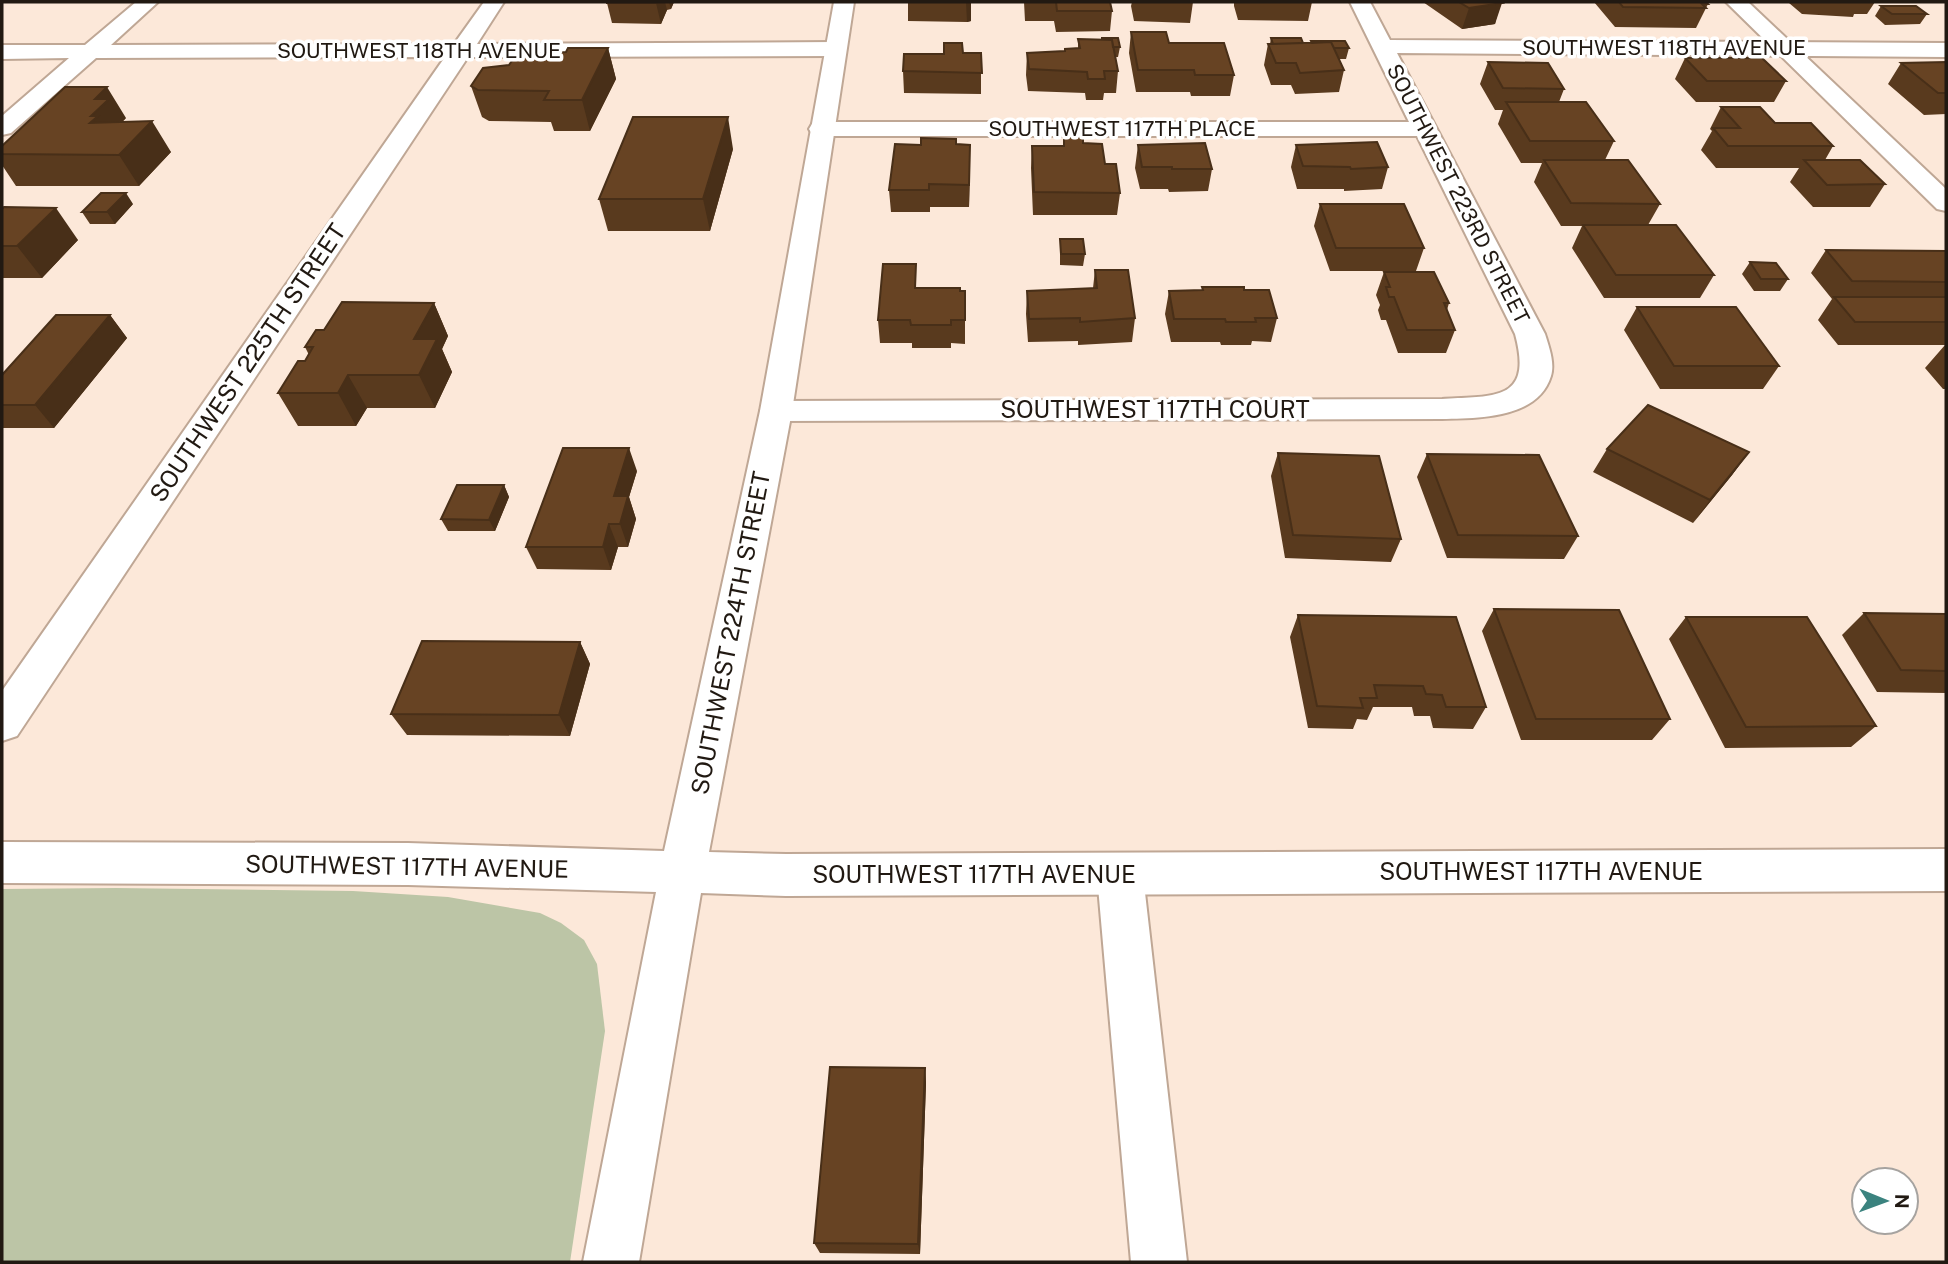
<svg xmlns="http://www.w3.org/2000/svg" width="1948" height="1264" font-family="'Public Sans',sans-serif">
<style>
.green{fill:#bcc5a6}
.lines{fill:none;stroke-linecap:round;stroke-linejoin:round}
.street-casing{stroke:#bfa795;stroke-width:4}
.secondary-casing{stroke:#bfa795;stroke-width:4}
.street{fill:#fff;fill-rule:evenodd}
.secondary{fill:#fff;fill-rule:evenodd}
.wall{fill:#593a1e}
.shaded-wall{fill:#482f18}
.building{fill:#674323;stroke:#482f18;stroke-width:2}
.labels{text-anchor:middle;stroke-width:7;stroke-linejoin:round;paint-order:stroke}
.far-street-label{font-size:21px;fill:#211912;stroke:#fff}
.street-label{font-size:24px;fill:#211912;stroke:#fff}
</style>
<rect width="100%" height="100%" fill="#fce8d9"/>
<path class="green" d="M116 888 353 891 448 897 540 913 561 923 584 940 597 964 605 1031 570 1262H2V889Z"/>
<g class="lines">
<g class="street-casing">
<path id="street" d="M136 2H158L111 45 454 44 484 2H504L477 44 835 42 843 44 846 49 843 54 835 56 468 57 17 736 2 741V691L445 57 96 58 11 133 2 135V116L69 58 2 59V45H85Z
M1350 2H1370L1390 40 1946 43V57L1397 53 1545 334C1549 347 1555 363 1551 376 1538 419 1478 418 1442 419L776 421 765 418 760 411 765 404 776 401 1442 399C1496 396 1533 401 1515 334L1417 136H821L812 134 809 129 812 124 821 122H1409Z
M1120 854 1136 860 1143 875 1187 1262H1131L1097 875 1104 860Z"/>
</g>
<g class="secondary-casing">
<path id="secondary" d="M834 2H854L792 411 709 852 786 854 1946 849V891L786 896 701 893 639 1262H583L656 892 408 885 2 883V842L408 843 664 851 760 411Z
M1726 2H1748L1946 189V211L1937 209Z"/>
</g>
<use href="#street" class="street"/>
<use href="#secondary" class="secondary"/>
</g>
<path class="wall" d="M586 2H674L671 9 667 10 661 24 612 23 607 3Z
M908 2H971V21L967 22 908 21Z
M1024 2H1110L1112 11 1110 31 1056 32 1054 21H1025Z
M1132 2H1193L1190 23 1134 21 1131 6Z
M1234 2H1312L1308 21 1238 20 1234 6Z
M1423 2H1500L1495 24 1462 29Z
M1594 2H1706L1708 4 1696 28 1615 27Z
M1790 2H1875L1867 14H1854L1853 17 1802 14 1789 3Z
M1881 6 1927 14 1920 24 1885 25 1875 16Z
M1131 32 1169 43 1234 75 1230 96H1191L1190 92H1136L1129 53Z
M1271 38 1303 43H1311V41L1349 48 1346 59H1339L1344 70 1339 92 1295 94 1291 85H1271L1264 65 1268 44H1270Z
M1078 39 1120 47 1118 57H1115L1118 71 1116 93H1104L1103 100H1086L1085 93 1028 91 1026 75 1027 53 1064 51 1078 49Z
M608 48 616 79 590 131H554L551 122 489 121 482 117 471 86 566 52Z
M963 53H981V94L904 93 903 71Z
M1685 58 1786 81 1774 102H1696L1675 79Z
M1488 62 1564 89 1559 102 1614 141 1605 160 1660 204 1648 225 1714 275 1700 298H1604L1572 248 1582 226H1561L1534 182 1542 163H1521L1498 124 1503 110H1495L1480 84Z
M1946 62V114L1924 115 1888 84 1901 63Z
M1721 107 1775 123 1833 146 1825 160 1885 184 1870 207H1813L1790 182 1799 168H1716L1701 150 1712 131 1710 129Z
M126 118 123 121V122L171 152 139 186H16L2 165V146Z
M1064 137 1083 143 1105 164 1120 193 1117 215H1033L1031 168 1032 146H1063Z
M956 144 970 167 969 207H930V212H891L889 190Z
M1138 145 1212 169 1208 191 1169 192 1168 189H1140L1135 168Z
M1296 145 1388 167 1382 189 1344 191V189H1297L1291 167Z
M733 149 710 231H608L599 199Z
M133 204 115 224H90L82 212Z
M1320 204 1424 248 1416 271H1330L1314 226Z
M2 209 78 240 42 278H2Z
M1060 239 1085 254 1083 266 1060 265Z
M1826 250 1946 251V345H1838L1818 320 1832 299 1811 273Z
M1750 262 1788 279 1780 291H1754L1742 274Z
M1095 270 1135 318 1132 342 1078 345V341L1028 342 1026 314 1027 291 1093 288Z
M1384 272 1449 303 1447 310 1455 330 1446 353H1398L1386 320H1381L1378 310 1380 305 1376 295Z
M1202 287 1244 290 1277 318 1271 342 1252 341 1251 345H1221L1220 342H1171L1165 314 1169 291 1202 290Z
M917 288 965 291V344L951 343V348H912V343H880L878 320Z
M434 303 448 336 442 349 452 372 435 408H367L356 426H298L278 393 305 361 309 355 305 347Z
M1637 307 1779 366 1763 389H1660L1624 330Z
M110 315 127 338 54 428H2V375Z
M1945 345H1946V389H1943L1925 368Z
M1607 449 1749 452 1732 475 1693 523 1593 472Z
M1278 453 1401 539 1391 562 1285 558 1271 476Z
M1427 454 1578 536 1564 559 1447 558 1417 477Z
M637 471 629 497 636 519 628 547H618L611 570 537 569 526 547Z
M504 485 509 497 495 531H448L441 519Z
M1494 609 1670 719 1652 740H1521L1482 631Z
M1864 613 1946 614V693L1877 692 1842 635Z
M1298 615 1486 707 1473 729 1433 728 1430 716H1414L1412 707H1373L1367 720 1357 719 1353 729 1308 728 1290 637Z
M1686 617 1876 726 1851 747 1725 748 1669 639Z
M580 642 590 664 570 736 407 735 391 714Z
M925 1068 926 1083 920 1254 820 1253 814 1243Z"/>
<path class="shaded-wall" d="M657 2H665L667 10 661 24 656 3Z
M669 2H674L671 9Z
M966 2H971V21L967 22Z
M1502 3 1495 24 1462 29 1469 8Z
M608 48 616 79 590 131 582 100Z
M107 87 126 118 123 121 128 130 90 123 95 99Z
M728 117 733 149 710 231 703 199Z
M152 121 171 152 139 186 119 155Z
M970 145V167L969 207V185Z
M126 193 133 204 115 224 107 212Z
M56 208 78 240 42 278 17 246Z
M434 303 448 336 442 349 452 372 435 408 419 375 414 339Z
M110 315 127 338 54 428 35 405Z
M348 375 367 408 356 426 338 393Z
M629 448 637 471 629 497 636 519 628 547 620 524 614 496Z
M1749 452 1732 475 1693 523 1710 500Z
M504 485 509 497 495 531 489 520Z
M609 524 618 547 611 570 603 547Z
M580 642 590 664 570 736 559 715Z
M925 1068 926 1083 920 1254 918 1244Z"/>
<path class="building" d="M607 2H657L656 3H607Z
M1056 2H1110L1112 11H1057Z
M1459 2H1500L1502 3 1469 8Z
M1619 2H1706L1708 4H1702L1706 8 1623 7Z
M1881 6H1916L1927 14H1892Z
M1131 32H1166L1169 43H1224L1234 75H1195L1194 70H1138Z
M1102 38H1118L1120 47H1113L1112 40 1102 39Z
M1271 38H1301L1303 43 1273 44Z
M1078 39 1112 40 1118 71H1104L1105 79H1088L1087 72 1029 69 1027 53 1065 51V49L1080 48Z
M1311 41H1345L1349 48H1334L1331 42 1312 43Z
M1331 42 1344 70 1300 73 1296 63H1276L1268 44Z
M944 43H962L963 53H981L982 73 903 71 904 54H944Z
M568 48H608L582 100H544L549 91 478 90 471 86 483 68 509 65 516 55 566 52Z
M1685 58H1762L1786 81H1707Z
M1488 62 1548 63 1564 89 1503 88Z
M1946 62V93H1938L1901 63Z
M65 87H107L95 99H109L91 116H98L90 123 152 121 119 155 2 154V146Z
M1506 102H1586L1614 141H1530Z
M1721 107H1760L1775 123H1811L1833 146H1728L1713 128H1740Z
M633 117H728L703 199H599Z
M1064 137H1083V143L1102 144 1105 164H1116L1120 193 1034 192 1032 146H1064Z
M921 138 956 139V144L970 145 969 185 929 184V190H889L895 144 921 145Z
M1377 142 1388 167 1351 169 1350 167 1303 166 1296 145Z
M1205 143 1212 169H1172V167H1142L1138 145Z
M1544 160H1628L1660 204 1571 203Z
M1804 160H1860L1885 184 1827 185Z
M101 193H126L107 212H82Z
M1320 204H1404L1424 248H1336Z
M4 207 56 208 17 246H2V209Z
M1583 225H1676L1714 275H1616Z
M1060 239H1083L1085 254H1061Z
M1826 250 1946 251V282L1852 281Z
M1750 262 1776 263 1788 279H1761Z
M883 264H916L915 288H960V291H965V320H951V325H911L910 320H878Z
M1095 270H1128L1135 318 1080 322V318L1029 319 1027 291 1097 288Z
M1384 272H1434L1449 303H1444L1455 330H1407L1394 297H1389L1386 287H1390Z
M1202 287H1244V290H1269L1277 318H1255L1256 322H1226L1225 319H1174L1169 291 1203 290Z
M1834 297H1946V322H1855Z
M342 302 434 303 414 339H437L419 375H348L338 393H278L298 361H305L313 347H305L316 330H324Z
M1637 307H1736L1779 366H1674Z
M56 315H110L35 405H2V375Z
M1648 405 1749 452 1710 500 1607 449Z
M563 448H629L614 496H628L620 524H609L603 547H526Z
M1278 453 1379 456 1401 539 1293 535Z
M1427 454 1539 455 1578 536 1458 535Z
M457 485H504L489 520 441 519Z
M1494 609 1619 610 1670 719H1536Z
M1864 613 1946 614V671L1901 670Z
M1298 615 1456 617 1486 707H1446L1442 695 1426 694 1423 686 1374 685 1377 698H1360L1363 708 1317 706Z
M1686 617H1807L1876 726 1746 727Z
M422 641 580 642 559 715 391 714Z
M830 1067 925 1068 918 1244 814 1243Z"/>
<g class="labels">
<g class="far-street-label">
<text x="1664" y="55">SOUTHWEST 118TH AVENUE</text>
<text x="419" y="58">SOUTHWEST 118TH AVENUE</text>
<text x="1122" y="136">SOUTHWEST 117TH PLACE</text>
<text transform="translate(1458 194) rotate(63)" y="7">SOUTHWEST 223RD STREET</text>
</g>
<g class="street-label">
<text transform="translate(248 363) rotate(-56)" y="8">SOUTHWEST 225TH STREET</text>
<text x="1155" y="418">SOUTHWEST 117TH COURT</text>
<text transform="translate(731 633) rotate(-79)" y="8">SOUTHWEST 224TH STREET</text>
<text transform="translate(407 867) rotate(1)" y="8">SOUTHWEST 117TH AVENUE</text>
<text x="1541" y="880">SOUTHWEST 117TH AVENUE</text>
<text x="974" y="883">SOUTHWEST 117TH AVENUE</text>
</g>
</g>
<rect width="1948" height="1264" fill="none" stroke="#211912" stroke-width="7"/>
<g transform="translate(1885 1201) rotate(91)"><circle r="33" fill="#ffffff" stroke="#a6a3a0" stroke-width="2"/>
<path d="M0-5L12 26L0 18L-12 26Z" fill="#3b837f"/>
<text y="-10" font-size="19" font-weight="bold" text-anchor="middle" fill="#211912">N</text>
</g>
</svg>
